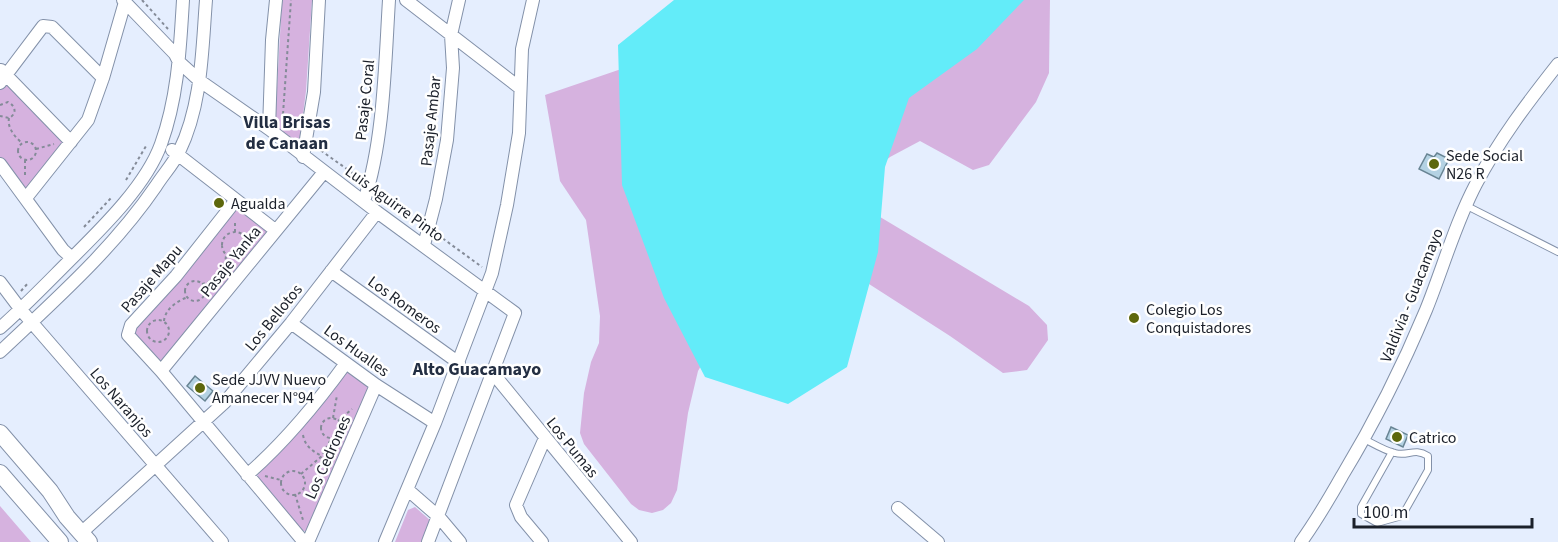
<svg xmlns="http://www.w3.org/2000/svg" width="1558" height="542" font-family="'Source Sans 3',sans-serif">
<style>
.green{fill:#d6b2df}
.water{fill:#63ecf9}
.building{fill:#b4d2e3;stroke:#698594;stroke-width:1.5}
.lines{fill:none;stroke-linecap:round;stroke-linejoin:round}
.service-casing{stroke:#8391a9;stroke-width:8}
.minor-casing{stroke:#8391a9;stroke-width:14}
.secondary-casing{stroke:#8391a9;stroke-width:18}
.path{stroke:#848b98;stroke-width:2;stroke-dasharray:3 3;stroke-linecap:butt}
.service{stroke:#fff;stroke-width:6}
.minor{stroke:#fff;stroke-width:12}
.secondary{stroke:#fff;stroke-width:16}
.poi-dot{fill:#5d670c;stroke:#fff;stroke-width:2}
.labels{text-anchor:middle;stroke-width:5;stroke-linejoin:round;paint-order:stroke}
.street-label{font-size:16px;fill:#1b202a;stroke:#fff}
.poi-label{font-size:16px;fill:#1b202a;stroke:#fff;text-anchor:start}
.neighbourhood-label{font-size:18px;font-weight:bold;fill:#232e42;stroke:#fff}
</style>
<rect width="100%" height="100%" fill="#e5eefe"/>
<path class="green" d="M282 0H312L306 91 300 138 293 141 277 130 275 123Z
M683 0H1050L1049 73 1036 102 989 165 973 170 920 141 890 157 874 170 850 199 1029 306 1047 325 1048 340 1027 370 1003 373 950 336 841 266 713 345 698 371 688 413 677 490 671 503 663 510 652 513 639 510 631 504 584 444 580 433 584 393 591 362 599 343 600 316 586 220 560 181 545 95 633 65Z
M4 83H9L67 144 29 189 22 188 0 159V88Z
M236 205 268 230 267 235 172 353 158 363 131 335 133 327Z
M347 371 371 388 310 532 300 530 256 477Z
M0 506 31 542H0Z
M415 507 431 521 422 542H395L408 510Z"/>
<path class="water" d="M674 0H1024L977 49 909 98 885 167 878 252 847 367 788 404 705 377 664 298 622 185 618 45Z"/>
<path class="building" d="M1437 153 1449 159 1439 179 1419 169 1427 154 1434 157Z
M195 376 213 391 205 401 187 386Z
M1391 427 1408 435 1403 447 1386 439Z"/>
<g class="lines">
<g class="service-casing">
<path id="service" d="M1465 205 1558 252
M1364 439C1374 444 1385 451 1395 453 1408 457 1414 447 1428 456V470L1402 516 1377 523 1361 514V507L1392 452"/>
</g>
<g class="minor-casing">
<path id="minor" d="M123 0 175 54 179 62 200 81 269 129 377 212 515 313 428 542
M406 0 520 88
M1 70 71 142
M0 83 43 26 52 27 103 78
M269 129 272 40 276 0
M172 150 275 230
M303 157 314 92 319 0
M0 164 63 250 72 258
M26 198 88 120 103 78 125 2
M236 200 176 276 131 325 128 335 161 371 304 542
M364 201C384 141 385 63 389 0
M424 245 436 199 447 140 453 68 451 35 459 0
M331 271 459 363
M0 282 21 310 222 542
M291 323 376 385 435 423
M0 328C24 307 46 284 69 261 100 230 146 186 161 144 178 97 180 49 183 0
M0 352C55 300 113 249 156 186 163 175 173 164 179 152 202 105 202 51 206 0
M161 371 324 172
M492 372 631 542
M247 475C285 442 317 403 346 363
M408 490 439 517 460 542
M898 508 938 542
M81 533 225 402 291 323 377 212
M308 542 376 385
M385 542 435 423 492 273 507 205 519 133 522 49 533 0
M542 542 521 517 516 505 545 438
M1301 542C1316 521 1329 499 1342 476 1374 423 1402 368 1426 310 1443 268 1455 224 1476 184 1499 140 1528 102 1558 64"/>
</g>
<g class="secondary-casing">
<path id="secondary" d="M0 433 50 491 67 517 89 542
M0 473 60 542"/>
</g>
<path class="path" d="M142 0 168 29
M0 105 8 102C16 106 17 114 9 118L0 116
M283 114 291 0
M9 118C7 128 15 137 22 143
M282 120V122L295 131
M18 151a9 9 0 1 1 18 0a9 9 0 1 1-18 0Z
M316 147 358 177
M36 149 54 144
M25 160V178
M126 180 146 146
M380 193 419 221
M84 227 111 198
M235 232V220
M222 245a13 13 0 1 1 26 0a13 13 0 1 1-26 0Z
M438 235 482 267
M246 239 257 234
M185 291a10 10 0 1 1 20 0a10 10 0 1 1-20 0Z
M202 284C216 281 226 268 226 254
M21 291 29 282
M147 331a11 11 0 1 1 22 0a11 11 0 1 1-22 0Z
M164 321C165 309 177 301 188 297
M321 428a10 10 0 1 1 20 0a10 10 0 1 1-20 0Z
M333 418 337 395
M338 421 352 409
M303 435C305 446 312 451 322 456
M281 483a12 12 0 1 1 24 0a12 12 0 1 1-24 0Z
M301 474 322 456 331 439
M265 476 281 480
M295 494 303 520"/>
<use href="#service" class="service"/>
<use href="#minor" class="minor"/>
<use href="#secondary" class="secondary"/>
</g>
<g class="poi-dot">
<circle cx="1434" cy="164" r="6"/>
<circle cx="219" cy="203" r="6"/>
<circle cx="1134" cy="318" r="6"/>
<circle cx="200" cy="388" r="6"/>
<circle cx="1397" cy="437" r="6"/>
</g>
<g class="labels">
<g class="street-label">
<text transform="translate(364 100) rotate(-84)" y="6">Pasaje Coral</text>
<text transform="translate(430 121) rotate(-84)" y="6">Pasaje Ambar</text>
<text transform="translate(395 203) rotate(36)" y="6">Luis Aguirre Pinto</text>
<text transform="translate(230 261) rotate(-51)" y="6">Pasaje Yanka</text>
<text transform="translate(151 278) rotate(-49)" y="6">Pasaje Mapu</text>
<text transform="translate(1411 295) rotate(-68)" y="6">Valdivia - Guacamayo</text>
<text transform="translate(405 304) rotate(36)" y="6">Los Romeros</text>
<text transform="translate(273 317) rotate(-51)" y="6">Los Bellotos</text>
<text transform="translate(357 350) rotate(36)" y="6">Los Hualles</text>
<text transform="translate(122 402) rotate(49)" y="6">Los Naranjos</text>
<text transform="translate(573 447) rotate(51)" y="6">Los Pumas</text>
<text transform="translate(327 457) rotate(-66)" y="6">Los Cedrones</text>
</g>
<g class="poi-label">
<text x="1446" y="161">Sede Social<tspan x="1446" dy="18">N26 R</tspan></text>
<text x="231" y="209">Agualda</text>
<text x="1146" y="315">Colegio Los<tspan x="1146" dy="18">Conquistadores</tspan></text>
<text x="212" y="385">Sede JJVV Nuevo<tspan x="212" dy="18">Amanecer N°94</tspan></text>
<text x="1409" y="443">Catrico</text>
</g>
<g class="neighbourhood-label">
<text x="287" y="128">Villa Brisas<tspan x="287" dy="21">de Canaan</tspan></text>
<text x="477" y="375">Alto Guacamayo</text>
</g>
</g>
<path d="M1354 518v9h178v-9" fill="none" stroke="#1b202a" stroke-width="3"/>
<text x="1363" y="518" font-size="18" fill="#1b202a" stroke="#ffffff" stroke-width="4.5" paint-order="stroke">100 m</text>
</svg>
